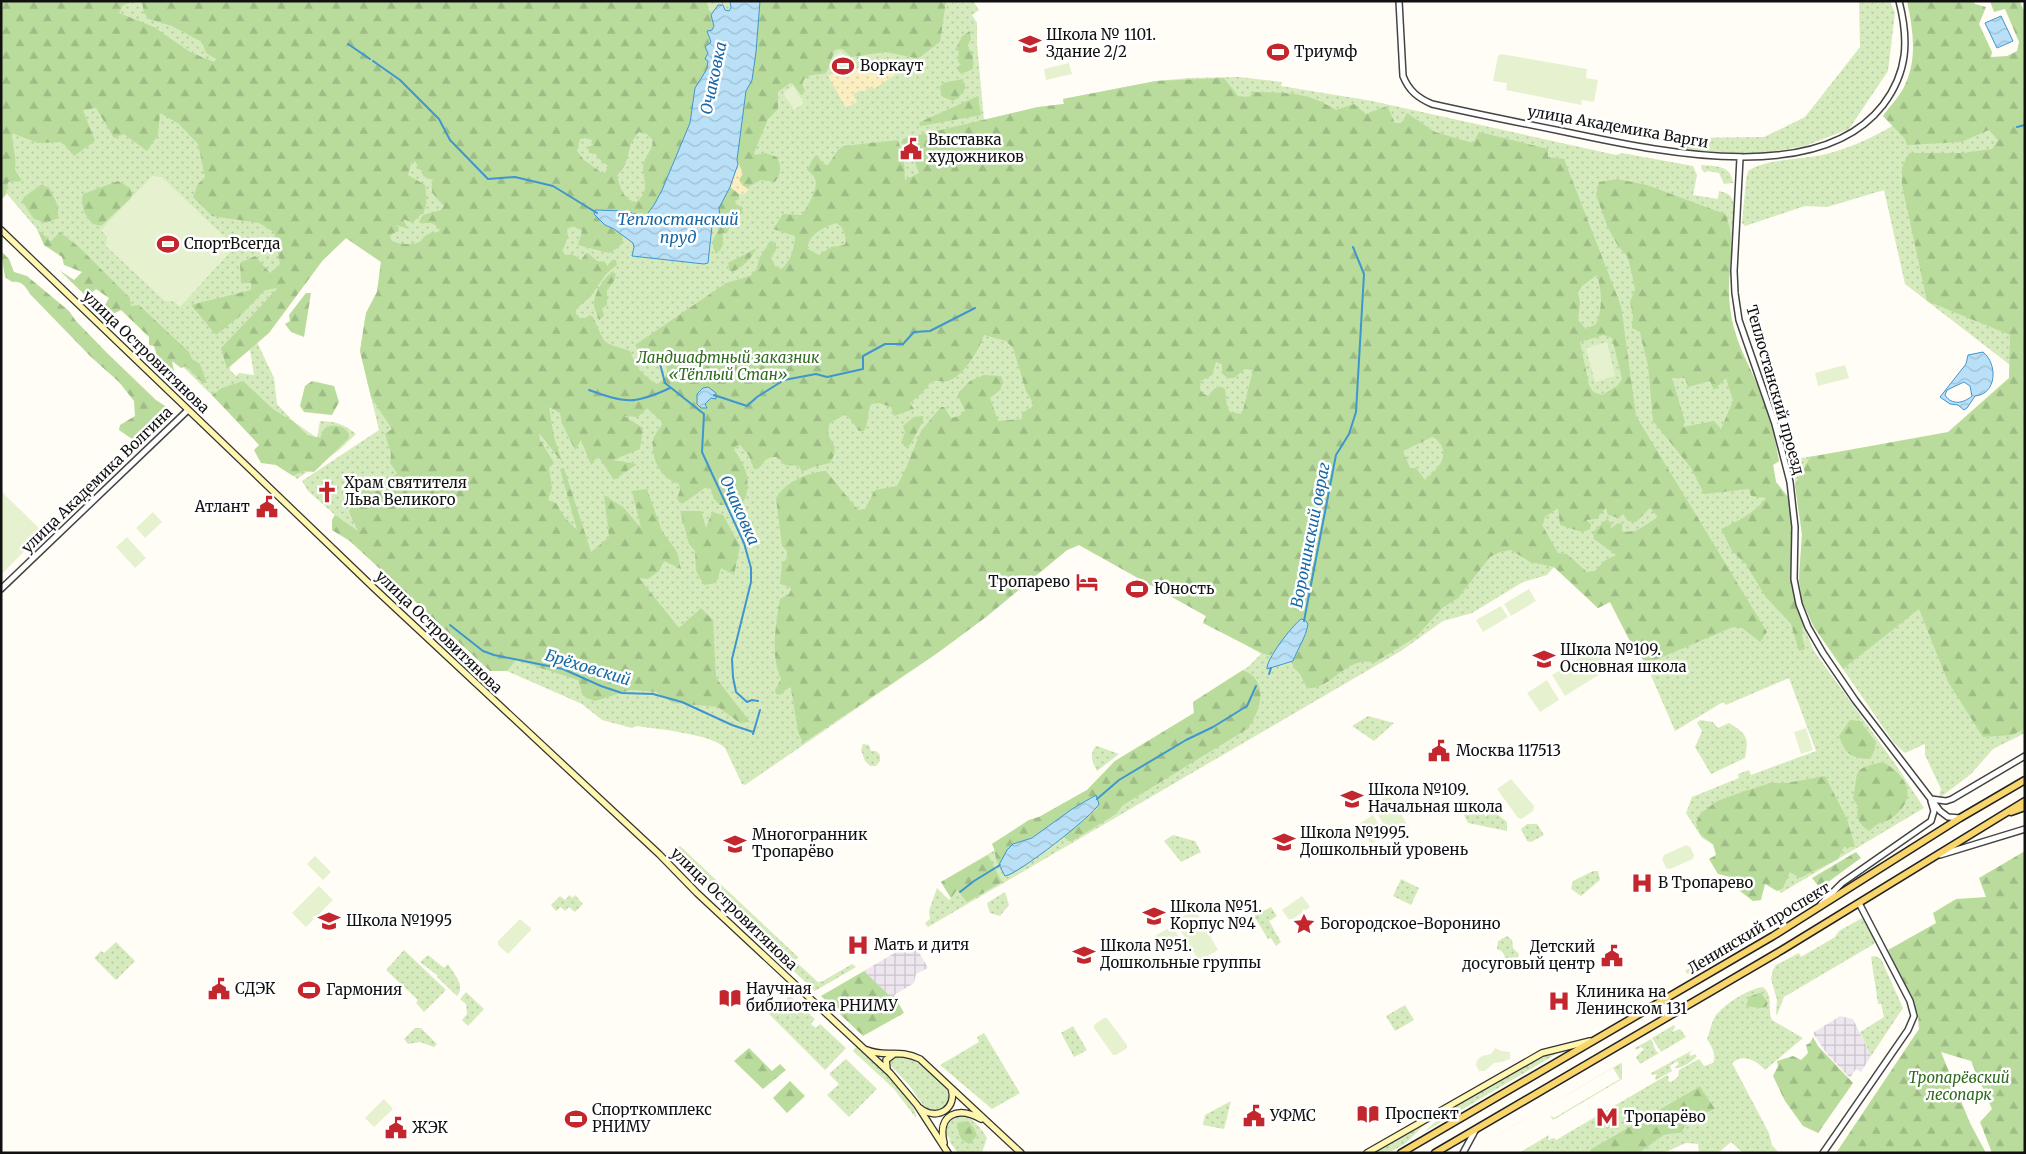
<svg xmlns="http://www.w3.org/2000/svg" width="2026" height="1154" font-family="Merriweather,serif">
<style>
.industrial{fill:url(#industrial-grid)}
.grass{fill:url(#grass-dots)}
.forest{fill:url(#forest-firs);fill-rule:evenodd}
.sand{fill:url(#sand-dots)}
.pitch{fill:#e6f2cf}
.water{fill:url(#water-waves);stroke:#3f96cf;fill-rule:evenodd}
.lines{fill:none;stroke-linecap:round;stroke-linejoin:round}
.stream{stroke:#3f96cf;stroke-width:2}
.tertiary-casing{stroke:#444;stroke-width:8}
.secondary-casing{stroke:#333;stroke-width:8}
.primary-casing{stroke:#222;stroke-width:9}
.tertiary{stroke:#fff;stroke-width:5}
.secondary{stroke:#fff6b0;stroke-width:5.5}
.primary{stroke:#f9d66b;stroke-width:6}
.labels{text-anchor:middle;stroke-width:5;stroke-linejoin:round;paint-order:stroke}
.poi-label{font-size:15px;fill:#111;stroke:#fff;text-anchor:start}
.street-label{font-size:15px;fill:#111;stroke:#fff}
.park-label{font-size:15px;font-style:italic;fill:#2f6b1f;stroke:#fff}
.water-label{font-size:16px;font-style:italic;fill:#1768a6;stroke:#fff}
</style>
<defs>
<pattern id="industrial-grid" width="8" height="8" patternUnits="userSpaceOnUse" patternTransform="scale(1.25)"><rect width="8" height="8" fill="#eee6ef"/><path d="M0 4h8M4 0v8" fill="none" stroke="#cbc4cc"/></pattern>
<pattern id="grass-dots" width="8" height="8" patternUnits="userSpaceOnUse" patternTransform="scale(1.25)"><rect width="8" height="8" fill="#d5ebbd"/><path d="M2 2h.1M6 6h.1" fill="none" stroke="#b6c8a1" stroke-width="1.8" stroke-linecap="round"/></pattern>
<pattern id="forest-firs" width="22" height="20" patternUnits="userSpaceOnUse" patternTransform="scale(1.25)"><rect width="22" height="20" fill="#b9dc9c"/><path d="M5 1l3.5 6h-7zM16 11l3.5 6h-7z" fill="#9ebc85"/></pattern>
<pattern id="sand-dots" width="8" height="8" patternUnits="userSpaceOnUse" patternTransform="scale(1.25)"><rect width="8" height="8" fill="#fbeec1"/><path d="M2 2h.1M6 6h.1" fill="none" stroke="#d6cba5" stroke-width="1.8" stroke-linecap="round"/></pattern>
<pattern id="water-waves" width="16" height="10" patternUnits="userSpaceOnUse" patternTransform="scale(1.25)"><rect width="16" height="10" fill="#b9e0f7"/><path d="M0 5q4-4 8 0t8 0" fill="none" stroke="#9ebfd3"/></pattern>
</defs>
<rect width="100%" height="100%" fill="#fffdf5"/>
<path class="industrial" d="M913 942 928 968 916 974 914 983 891 997 864 971Z
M1840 1016 1853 1019 1871 1056 1861 1072 1856 1069 1850 1078 1827 1054 1813 1033Z"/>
<path class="grass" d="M1 1H973L979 10 972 15 977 23V44L984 120 1038 107 1064 104 1063 99 1156 81 1189 78 1239 77 1282 82 1281 86 1372 101 1616 155 1622 153 1693 166 1697 175 1693 195 1718 199 1719 191C1730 194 1732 195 1734 206L1728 292 1731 318 1737 341 1770 417 1779 461 1773 465 1776 482 1788 497 1793 545 1791 568 1795 593 1803 624 1814 651 1896 765 1924 808 1781 893 1763 874 1702 838 1686 813 1692 797 1739 778 1738 774 1749 770 1751 775 1816 751 1789 678 1726 705 1723 702 1675 731 1646 664 1630 641 1610 602 1598 608 1554 567 1547 575 1523 582 1472 613 1443 621 1401 651 928 927 925 923 930 919 929 911 937 888 949 900 951 898 941 882 995 850 992 844 1029 820 1039 817 1087 790 1115 761 1194 713 1193 702 1248 667 1261 654 1243 643 1203 623 1206 616 1079 545 1067 550 986 617 936 654 745 785 742 784 725 748C712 734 657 729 636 726L632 728 602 720 582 704 507 671H490L350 541 332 530V520L335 515 308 491 302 481 379 430 360 351 366 313 377 292 381 262 346 238 323 260 229 359 230 370 236 376 239 373 254 375 250 350 257 342 274 378 277 404 293 421 317 438 320 421C335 421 344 424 356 434L338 451 297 479 53 239 51 241 37 229 7 194 1 200Z
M1859 1H1890L1895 13 1888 71 1849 129 1805 146 1759 154 1682 150V138L1764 137 1805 117 1860 47Z
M2025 58V733L1993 749 1971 774 1941 797 1939 795 1941 789 1925 755V744L1905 753 1894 743 1814 627 1802 601 1799 579 1802 534 1795 485V459L1947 434 2023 375 1905 284 1884 190 1827 207 1805 206 1745 226 1742 223 1746 180 1748 171C1767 158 1804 160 1826 154 1848 149 1882 134 1899 121Z
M1701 165C1716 166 1731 165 1733 183L1724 184 1719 173 1707 171 1705 173 1702 170Z
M1368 716 1394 723 1374 741 1352 726Z
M1700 720 1713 722 1718 728 1729 723C1747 734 1749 737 1745 758L1711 774 1695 747 1702 731 1697 723Z
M863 744 869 745 871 751H876L880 755V761L876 766H870L865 761 861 750Z
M1097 746 1119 754 1097 771C1093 763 1089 756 1095 747Z
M1468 801 1486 816 1492 810 1507 822V831L1468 823 1463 813 1464 803Z
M1527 824H1537L1544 835 1531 842 1527 841 1521 829Z
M1173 835 1195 841 1201 852 1181 862 1164 841Z
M680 846 798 957 795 961 818 982 823 981 852 964 856 967 815 991 671 856 674 851Z
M1593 871H1598L1600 880 1581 896 1571 889 1573 881Z
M1401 879 1419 888 1411 905 1393 896Z
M1005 892 1009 905 1000 916 990 913 987 903Z
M570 895 572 898 575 895 583 904 575 912 569 907 565 911 561 907 556 911 551 905 560 896 565 900Z
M1271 907 1277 916 1269 921 1281 942 1276 946 1271 938 1268 939 1254 916Z
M1862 918H1864L1876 940 1874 944 1784 997 1777 1015 1776 1014 1777 1000 1771 979 1773 970 1776 965 1799 953 1801 957 1835 937 1839 931Z
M1758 928 1761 932 1759 934 1699 969 1688 974 1685 971Z
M1507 936 1512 940 1513 948 1519 954 1518 957 1511 961 1506 960 1503 952 1497 949 1498 941Z
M116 942 135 961 116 980 94 958 101 951 104 953Z
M404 950 446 990 424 1012 416 1003 418 1000 386 970Z
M428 955 444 968 448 964C454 974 466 986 457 996L437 977 438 976 420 962Z
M1875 956 1881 959 1903 1008 1871 1056 1860 1032 1884 1017 1881 1004H1878L1871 957Z
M1763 987C1774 996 1767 1009 1772 1020L1803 1038 1765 1070C1757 1060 1742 1053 1732 1063L1769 1133 1772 1145 1779 1153H1743L1731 1142 1718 1153H1699L1698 1144 1686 1143 1668 1151 1658 1153H1639L1664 1135 1680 1133 1689 1121 1715 1109 1700 1086 1591 1149 1589 1153H1519L1549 1135 1548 1140 1554 1138 1556 1140 1667 1075 1669 1077 1668 1081 1671 1082 1678 1077 1679 1070 1699 1059 1704 1066 1713 1063C1717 1055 1711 1045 1707 1039 1710 1032 1712 1018 1718 1013 1728 1002 1748 989 1763 987Z
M466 992 484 1009 468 1026 462 1020 467 1014 466 1004 460 999Z
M790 996 815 1019 811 1024 816 1028 820 1024 846 1048 825 1070 769 1014Z
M1405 1005 1414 1020 1395 1031 1386 1016Z
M1674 1025 1675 1027 1672 1032 1680 1029 1686 1037 1661 1052 1652 1038Z
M1073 1026 1087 1050 1074 1057 1061 1033Z
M415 1028H421L437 1044 434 1047 420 1042 408 1044 404 1039Z
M984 1033 1020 1093 992 1109 940 1065 979 1042 977 1037Z
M1651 1039 1656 1051 1659 1053 1640 1064 1636 1057 1644 1049 1641 1047 1636 1050 1635 1048Z
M856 1047C870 1060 919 1100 916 1118L894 1089 853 1051Z
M1561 1050V1051L1424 1132 1449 1110 1540 1056Z
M1693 1050 1689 1054 1691 1056 1695 1054 1697 1056C1692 1062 1681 1069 1674 1068L1679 1064 1677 1061 1670 1066 1672 1071 1656 1080 1655 1078 1657 1074 1652 1075 1651 1073Z
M896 1056C917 1057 934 1075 948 1090 952 1099 948 1103 942 1110L932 1112 926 1109 909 1085 890 1065 889 1060Z
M846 1059 877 1089 849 1117 827 1095 839 1084 829 1074Z
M1621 1063 1622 1064V1079L1553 1120 1550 1115 1554 1118 1620 1079 1613 1068 1469 1151Z
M1231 1101 1224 1129 1203 1125 1205 1115Z
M961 1116C972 1116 982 1129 987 1138L982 1153H958L949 1141 950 1139 946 1134C946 1124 951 1118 961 1116Z
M1429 1120 1405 1144 1388 1153H1372Z"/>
<path class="forest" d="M1 1H136L123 5 119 13 154 27 190 52 214 62 216 59 206 53 202 42 172 26 149 19 144 13 142 2 136 1H707L708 9 712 13 714 26C708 36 711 49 705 60L708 61 707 69 695 88 690 123 662 190 654 205 645 217 594 214 605 225 622 234C625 245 618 248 609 253L578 245 582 231C577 227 573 225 567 229L568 237 562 252 566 255 572 254 581 260 586 253H588L597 261 605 262 607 266 612 260H616L617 265C603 274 600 284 591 296 587 301 580 304 576 310V314L580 318H587L590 315 593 317C607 346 599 341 630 351 636 366 642 376 657 384 667 378 669 371 666 359L661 355 650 360 642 358 635 345 726 283 750 276 757 269 759 259 770 241 776 243V250L771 258 775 266 781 269C790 263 795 247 795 236L773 229 783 214 802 215C807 208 819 187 815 179 814 175 810 173 807 170L812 160 816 155 818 156 823 164 828 165 838 150 844 146 898 140 904 159 905 180 919 173 913 157 909 158 902 139 1038 107 1064 104 1063 99 1156 81 1224 78 1238 96 1249 97 1253 92C1287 93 1307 91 1336 110L1354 104 1366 114 1387 106 1395 123H1402L1407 113 1435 132 1473 143 1479 132 1548 149V157L1564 159 1621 306 1636 416 1767 632 1760 642 1742 628 1733 627 1646 664 1630 641 1610 602 1598 608 1554 567 1530 562 1511 550 1500 552 1490 557 1458 598 1442 608 1416 637 1374 663C1347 654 1331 691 1307 688L1300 674 1293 667C1292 655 1299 644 1306 634L1285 639C1281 644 1277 654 1269 655 1265 656 1212 627 1203 623L1206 616 1079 545 1067 550 986 617 936 654 803 743 798 732 791 688 789 687 780 695 776 694 775 690 781 679C770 656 776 623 780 599L789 594 791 590 790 587 780 584 782 564 787 558V551L782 546 776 498C785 482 809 472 826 471L858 510 865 509 875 490 897 486 906 468 921 431 941 407H944L951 418 959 416 965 411 958 396 959 392 970 381 984 375 1001 376 1003 382 1000 390 990 398 998 421 1022 419V413L1032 407 1033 403 1026 391 1013 348 1006 341 984 335C979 350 964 376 948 381 944 382 937 381 932 381L921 394 910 403 914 409 894 416 891 407 879 403 871 404C867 413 869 422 864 431H859L848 416 844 415 830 423C822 444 844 439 830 463L813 467 802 472 799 466 785 465 777 457C765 456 765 462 758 469H754L749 456 740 445 736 446 734 450C746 466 752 482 744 501L731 505H720L714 499 711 489 706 487 685 502 680 503 677 499 680 490 679 484C660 478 651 459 653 440 654 435 660 428 663 423L647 408 638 417 624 416 643 428 640 449 613 460 637 464 614 480 598 456 591 465 581 440 575 450 562 423 560 413 549 407 554 437 562 462 539 433 540 440 554 463 549 468 552 488 548 500 556 503 565 518 577 530 560 469 564 468 591 552 609 537 604 495 623 507 641 528 632 491 647 489 662 531 677 552 681 569 664 561 659 571 648 579 639 578 679 628 701 608 713 620 716 678 750 722 740 723 718 707 673 703 656 692 631 690 595 701 583 696 578 680 516 660 507 671H490L350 541 332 530V520L335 515 358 531 349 511 371 478 389 480 397 473 390 463 391 453 385 434 392 429 371 397 360 351 366 313 377 292 381 262 346 238 323 260 269 333 227 369 221 348 278 288 265 290 240 316 216 335 191 305 251 290V283H241L240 263 255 256 270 273 280 264 274 232 259 223 212 216 193 197 198 184 205 177 198 144 179 124 160 113 158 135 147 151 124 134 114 138 96 108 83 110 95 141 74 156 62 142 38 143 12 133C12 146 17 157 15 170L22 181 8 182 6 193 1 200ZM639 132 647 134 653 140C653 149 647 153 644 162 640 176 653 190 636 202 623 200 620 187 617 176 620 172 624 167 626 162 631 148 628 145 639 132ZM586 138 592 140 594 144 588 147 589 153 596 154 598 158 608 166 605 173H602L584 160 577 151 580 139ZM412 161 416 162 418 169 423 171V176L433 180C429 193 435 196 444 206L441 210 423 215 419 221 420 223H433L440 230 438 232C422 233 425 240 417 243 410 245 398 244 392 241L390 237 392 234 399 231 396 225 406 228 407 227 403 219 413 223C416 218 421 215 424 211 428 203 426 193 425 185L408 175ZM836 223C844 227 845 234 846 242L844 245 831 247 819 255 808 249C807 235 824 227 836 223ZM1597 275C1602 292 1603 307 1596 324L1586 329 1578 320 1580 302 1578 293 1582 286ZM1604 335 1612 338 1622 379 1617 386 1602 395 1593 392 1589 385 1580 342ZM1216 362 1222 364V373L1227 378H1234L1245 369 1253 370 1242 414 1230 412 1227 406 1225 389C1216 383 1214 390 1208 396L1202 393 1200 388 1201 381 1212 375ZM1432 437C1437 439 1438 441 1441 445 1449 460 1435 470 1425 480L1416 468H1410L1403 451ZM1558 508 1560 525 1582 532 1590 529 1591 524 1586 520 1596 519 1606 508 1608 515 1619 518 1623 514 1628 521 1636 522 1650 508 1658 517 1636 531 1622 532V524L1618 523 1610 529 1612 524 1607 519 1593 532 1594 539 1616 555 1604 561 1595 571 1587 572 1567 554 1558 553 1542 525 1545 517Z
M760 1H946L940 42 920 57 915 58 886 52 851 57C845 52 844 47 835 50L826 73C816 76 806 72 802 84L805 91 803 94 801 95 793 84 790 83 778 92V109L768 119 754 153 755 155 765 153 777 157C781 166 782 173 775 182L761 180 748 187 743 186 739 180 743 173 737 160 746 90 752 80Z
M1907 1H1974L1975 4 1986 7 1979 24 1992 52 1991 57 2007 56 2017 51 2019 42 2005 9 1994 12 1990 1 2020 2 2025 13V729L2012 735 1983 737 1948 682 1919 609 1843 669 1814 627 1802 601 1799 579 1802 534 1795 485 1810 457 1948 432 2009 378 2010 335 1927 301 1902 185V167L1909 153H1963L1992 149 1998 140 1989 130 1961 142 1907 145 1905 139 1883 116C1889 107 1899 97 1904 87 1918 59 1913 30 1907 1Z
M970 31 971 39 967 47 973 53V69L961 74 957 68 961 64 958 62 959 51 955 50 962 36Z
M963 79 966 88 959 97 953 101 941 96 940 86 947 82Z
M978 96 981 115 921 126 919 125 920 122Z
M1617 179 1647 185 1725 214C1737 239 1728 266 1729 293 1730 344 1756 371 1770 416 1774 431 1776 447 1779 461L1773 465 1776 482 1788 497 1793 528 1791 568 1795 593 1803 624 1802 636 1805 649 1799 651 1791 624 1765 596 1746 564 1732 551 1721 529C1738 521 1755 513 1766 498L1751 496 1749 489 1704 494 1691 468 1653 421 1648 366 1640 332 1632 328 1633 315 1630 302 1635 289 1628 257 1618 246 1608 228 1596 195 1599 182ZM1672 378H1685L1688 387 1710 381 1714 390 1726 378 1733 401 1721 429 1714 421 1683 427 1685 422Z
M118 181 130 188 132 195 130 199 102 225C88 228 79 205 83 194Z
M42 184 50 189 58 206V218L46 223 34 219 22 201 24 197Z
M730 187 739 194V199L735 201 736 204 743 208 741 214 728 221 730 227 727 233H723C722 244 726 244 716 254 707 237 719 238 719 224L722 222 719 208Z
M37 229 51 241 60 232 80 248 130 298 131 306 139 305 189 352 192 359 200 364 207 383H203L186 366 181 368 172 361 175 376 169 379 168 368 154 357 156 352 154 346 149 345V337L121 310 111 315 107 310H102L100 304 105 305 109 298 96 289 87 297 59 270 74 280 82 272 64 265 62 257 44 245Z
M757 248C751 258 744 267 732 272L729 270 728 263Z
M1 251 9 259 14 272 27 276 69 311 76 321 107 353 156 400 168 408 169 413 166 418 140 439H132L119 430 120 425 135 416 134 401 119 382 91 357 30 294C25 286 22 281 12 282L5 277Z
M612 272 616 274 615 279 607 291V305L602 309 604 316 599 320C598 315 594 309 594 304 594 293 604 278 612 272Z
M306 293H311L304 337 291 332 285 324 290 321 289 315Z
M243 381 273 409 295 423 307 435 320 438 324 429C333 423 344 425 349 434L348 439 314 472 304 471 293 476 276 465 261 463 254 450 259 445 212 395 222 388Z
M312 381 334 386 339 402 332 415 304 412 300 406 305 386Z
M923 416V421L910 445 907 447 904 446 902 440 905 432 903 426 914 417Z
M680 511H701L706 528 712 512 723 515 740 546 734 575 721 568 716 583 704 585 696 571 695 551 689 544Z
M1243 670C1270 681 1261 711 1247 729L1123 805 1116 814 1072 841H1068L1063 836 1075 828 1098 808 1095 795 1072 809 1032 838 1013 844 999 865C994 857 996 851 992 844L1029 820 1039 817 1087 790 1115 761 1194 713 1193 702Z
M1850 720 1860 721 1876 742 1874 752 1870 759C1851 758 1845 754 1839 736Z
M1883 762C1907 776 1919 797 1893 817 1889 821 1883 821 1878 824 1875 825 1872 829 1869 831 1859 825 1856 817 1858 806L1853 799C1860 772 1849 769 1883 762Z
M1825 776 1847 819 1855 847H1844L1838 859 1800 878 1790 872 1783 888 1777 891 1765 884 1761 900 1753 901 1740 891 1730 877 1718 874 1709 859 1716 855 1713 844 1700 834 1696 823 1700 814 1717 801 1745 791 1771 783H1787Z
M2025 851V1153H1992L1980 1122 1992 1109 1971 1061 1941 1052 1970 1123 1986 1153H1836L1919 1029 1918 1014 1888 950 1936 923 1933 913 1956 899 1986 897 1979 878Z
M1856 852 1861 858 1820 888 1812 878Z
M988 855 1002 882 967 902 957 890 951 898 941 882Z
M864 971 891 997 894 995 904 1013 863 1036 821 996Z
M1759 993H1761L1768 1003 1766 1007 1759 1008 1746 1006 1749 997Z
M1813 1037 1818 1046 1853 1083 1818 1133 1803 1126 1785 1101 1773 1076 1778 1066 1777 1061 1793 1056 1801 1060 1808 1053 1806 1045 1810 1043Z
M749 1048 772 1071 780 1064 786 1070 763 1089 734 1061Z
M790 1081 805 1096 787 1113 773 1098Z
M1700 1086 1715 1109 1689 1121 1680 1133 1664 1135 1639 1153H1589L1591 1149Z
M968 1121 974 1128 977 1135 970 1144C958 1140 959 1133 957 1123Z"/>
<path class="sand" d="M876 63 880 69 889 64 895 75 874 89 872 86 863 92 861 90 853 94 857 102 846 108 828 76 838 71 843 79 855 72 853 70 864 64 867 69Z
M738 164 743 173 739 180 743 186 749 189 745 194H739L730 187Z"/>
<path class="pitch" d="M842 51 855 73 843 80 833 62 836 60 834 56Z
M1501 54 1587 69 1586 78 1598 80 1594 102 1582 100 1581 105 1506 90 1507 83 1493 81 1498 56Z
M1069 63 1072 74 1046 80 1044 69Z
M793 86 804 103 794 110 783 93Z
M152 176 162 177 229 241 231 251 180 307 173 301H165L106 246 107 237 101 230Z
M1607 342 1615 376 1595 382 1586 348Z
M1845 365 1849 378 1818 386 1815 373Z
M1 491 43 532 1 575Z
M153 512 162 522 145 538 136 528Z
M127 537 146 558 135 568 116 547Z
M1529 589 1536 601 1511 616 1504 604Z
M1501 606 1508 617 1483 632 1476 620Z
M1595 649 1608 669 1565 696 1552 675Z
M1547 680 1559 700 1540 712 1527 693Z
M1806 728 1813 750 1801 754 1794 732Z
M1511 779 1534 806 1533 811 1522 819 1518 818 1497 789Z
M1389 795 1409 827 1392 838 1372 805Z
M1373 815 1385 835 1371 844 1359 824Z
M1686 845 1690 847 1694 855 1693 859 1670 869 1666 868 1662 859 1664 855Z
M315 856 331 872 323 880 307 864Z
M319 886 333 900 306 927 292 913Z
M1302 896 1310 907 1290 921 1282 910Z
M1195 909 1218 950 1199 961 1175 921Z
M520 919 531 928V930L508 954 498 945V941Z
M1172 926 1179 937 1161 947 1155 936Z
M1104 1018H1107L1127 1045V1048L1116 1055H1113L1094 1028V1025Z
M1495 1048 1501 1051 1510 1052V1059L1502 1062 1494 1063 1485 1071H1479L1476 1065 1477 1060 1482 1056 1491 1054Z
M384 1099 393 1109 374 1127 365 1118Z"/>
<path class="water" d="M730 1H760L756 52 752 80 746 91 737 160 738 164 730 187 719 208 720 218 712 226 708 263 704 264 632 256 634 247 633 243 614 229 605 225 594 214 595 210 625 211 645 217 654 205 662 190 690 123 695 88 707 69 708 61 705 59 708 53 705 47 711 42 707 31 712 30 714 26 711 15 718 5H723L725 10 729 11 731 8Z
M2001 16 2013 41 1997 48 1985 23Z
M1983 352C1998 364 1997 394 1975 396L1967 408 1964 410 1958 405 1950 404 1940 397 1966 364 1968 355ZM1964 382 1970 386 1972 396C1964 403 1952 406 1945 395L1947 390Z
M708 387 716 393V399L711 398 705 404 707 408H701L697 404V394L703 388Z
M1301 619 1305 620 1308 624C1306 637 1298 648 1293 661L1267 669C1266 659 1292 626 1301 619Z
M1096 795 1099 804C1093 816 1017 875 1005 876L999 865 1007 850 1013 844 1032 838 1072 809Z"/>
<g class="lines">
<path class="stream" d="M348 44 370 59
M373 61 400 80 439 119 450 140 488 179 515 177 553 186 597 213
M2017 127 2025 125
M658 356 665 383 704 414 702 452 744 543 751 568V582L732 659 733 677 736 692 747 702 752 700 758 701
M589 390C625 403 634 405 670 388
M714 395 747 406 757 397 784 380 816 374 827 377 863 369V356L885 344H903L914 332 930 331 975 308
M1304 621 1336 455 1349 434 1356 412 1364 274 1353 247
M450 625 483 651 494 655 563 669 601 686 622 693 653 694 682 702 732 725 753 732
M1269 674 1271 668
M753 734 760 710
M1097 799 1119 780 1186 740 1213 727 1247 706 1256 686
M960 892 974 881 1000 865"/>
<g class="tertiary-casing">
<path id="tertiary" d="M1399 1 1403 76C1409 91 1418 98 1432 104 1476 114 1521 123 1566 132 1653 150 1818 189 1883 105 1908 72 1909 40 1899 1
M1740 158 1734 271 1735 293 1739 320 1775 424 1790 482 1795 527 1794 579 1799 604 1808 627 1823 653 1855 700 1940 811 1948 817 1960 818
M1 589 188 410
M1931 799 1946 801 1952 799 2025 756
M1940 855 2025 829
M1821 904 1842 883 1931 821 1934 811 1931 801
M1463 1153 1476 1129
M1823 1153 1908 1030 1914 1016 1910 1001 1859 903"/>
</g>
<g class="secondary-casing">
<path id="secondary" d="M1 230 375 589 659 854 697 893 890 1073 917 1105 948 1153
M867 1050C886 1058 898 1048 920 1059L1021 1153
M887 1069 886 1060 894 1054
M920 1108C937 1122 958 1108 951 1088
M944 1143C937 1114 958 1106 981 1119
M1367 1153 1542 1053 1590 1041"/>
</g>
<g class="primary-casing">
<path id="primary" d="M2011 812 2025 807
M1401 1153 1773 936 1960 818 2025 780
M1435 1153 1782 950 2025 801"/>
</g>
<use href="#tertiary" class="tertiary"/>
<use href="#secondary" class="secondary"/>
<use href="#primary" class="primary"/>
</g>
<defs>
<g id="school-bare" transform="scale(1.725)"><path d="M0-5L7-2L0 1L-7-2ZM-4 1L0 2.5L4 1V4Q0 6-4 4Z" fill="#c4262e" stroke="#fff" stroke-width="2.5" paint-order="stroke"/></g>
<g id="stadium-bare" transform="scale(1.725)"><path d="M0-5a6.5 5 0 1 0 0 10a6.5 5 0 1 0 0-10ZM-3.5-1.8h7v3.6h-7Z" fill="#c4262e" stroke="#fff" stroke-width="2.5" paint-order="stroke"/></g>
<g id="civic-bare" transform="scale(1.725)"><path d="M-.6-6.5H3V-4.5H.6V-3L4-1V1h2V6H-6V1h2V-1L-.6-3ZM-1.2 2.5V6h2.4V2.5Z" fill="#c4262e" stroke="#fff" stroke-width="2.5" paint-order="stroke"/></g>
<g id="church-bare" transform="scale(1.725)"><path d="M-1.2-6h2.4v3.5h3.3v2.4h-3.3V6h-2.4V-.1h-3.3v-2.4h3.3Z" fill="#c4262e" stroke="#fff" stroke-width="2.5" paint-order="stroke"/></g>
<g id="hotel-bare" transform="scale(1.725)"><path d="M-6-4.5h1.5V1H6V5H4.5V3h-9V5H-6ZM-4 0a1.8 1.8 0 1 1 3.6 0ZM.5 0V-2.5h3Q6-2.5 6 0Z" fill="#c4262e" stroke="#fff" stroke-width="2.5" paint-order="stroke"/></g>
<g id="hospital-bare" transform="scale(1.725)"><path d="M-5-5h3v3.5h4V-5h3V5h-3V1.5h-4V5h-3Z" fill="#c4262e" stroke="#fff" stroke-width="2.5" paint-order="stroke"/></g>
<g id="sight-bare" transform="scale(1.725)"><path d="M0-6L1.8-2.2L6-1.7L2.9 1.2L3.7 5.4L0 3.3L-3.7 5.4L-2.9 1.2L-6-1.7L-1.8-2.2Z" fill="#c4262e" stroke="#fff" stroke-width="2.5" paint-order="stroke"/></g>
<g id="library-bare" transform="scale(1.725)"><path d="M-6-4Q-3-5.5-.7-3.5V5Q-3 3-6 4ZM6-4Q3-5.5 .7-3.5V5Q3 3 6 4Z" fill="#c4262e" stroke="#fff" stroke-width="2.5" paint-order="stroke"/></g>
<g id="metro-bare" transform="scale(1.725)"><path d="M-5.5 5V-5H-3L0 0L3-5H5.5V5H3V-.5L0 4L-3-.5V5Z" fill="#c4262e" stroke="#fff" stroke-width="2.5" paint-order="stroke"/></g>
</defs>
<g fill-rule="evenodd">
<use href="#school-bare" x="1030" y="44"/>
<use href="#stadium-bare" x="1278" y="52"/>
<use href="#stadium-bare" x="843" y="66"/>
<use href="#civic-bare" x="911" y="149"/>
<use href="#stadium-bare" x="168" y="244"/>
<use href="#church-bare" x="327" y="492"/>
<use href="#civic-bare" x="267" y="507"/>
<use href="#hotel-bare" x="1087" y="582"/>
<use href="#stadium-bare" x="1137" y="589"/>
<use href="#school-bare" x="1544" y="659"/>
<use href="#civic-bare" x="1439" y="751"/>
<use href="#school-bare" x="1352" y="799"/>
<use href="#school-bare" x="1284" y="842"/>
<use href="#school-bare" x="735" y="844"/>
<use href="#hospital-bare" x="1642" y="883"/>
<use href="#school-bare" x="1154" y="916"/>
<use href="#school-bare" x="329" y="921"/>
<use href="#sight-bare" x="1304" y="924"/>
<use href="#hospital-bare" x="858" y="945"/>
<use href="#school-bare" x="1084" y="955"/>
<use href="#civic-bare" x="1612" y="956"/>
<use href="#civic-bare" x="219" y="989"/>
<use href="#stadium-bare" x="309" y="990"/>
<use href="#library-bare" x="730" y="998"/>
<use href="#hospital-bare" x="1559" y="1001"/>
<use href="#library-bare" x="1368" y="1114"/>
<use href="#civic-bare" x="1254" y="1116"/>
<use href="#metro-bare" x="1607" y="1117"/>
<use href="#stadium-bare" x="576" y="1119"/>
<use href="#civic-bare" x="396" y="1128"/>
</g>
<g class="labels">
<g class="poi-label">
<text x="1046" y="40">Школа № 1101.<tspan x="1046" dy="17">Здание 2/2</tspan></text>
<text x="1294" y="57">Триумф</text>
<text x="860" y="71">Воркаут</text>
<text x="928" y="145">Выставка<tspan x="928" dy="17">художников</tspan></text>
<text x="184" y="249">СпортВсегда</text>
<text x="344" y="488">Храм святителя<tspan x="344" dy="17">Льва Великого</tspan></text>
<text x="250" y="512" text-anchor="end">Атлант</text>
<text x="1070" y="587" text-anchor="end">Тропарево</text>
<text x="1154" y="594">Юность</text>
<text x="1560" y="655">Школа №109.<tspan x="1560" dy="17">Основная школа</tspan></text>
<text x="1456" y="756">Москва 117513</text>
<text x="1368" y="795">Школа №109.<tspan x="1368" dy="17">Начальная школа</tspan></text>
<text x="1300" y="838">Школа №1995.<tspan x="1300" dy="17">Дошкольный уровень</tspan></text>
<text x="752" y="840">Многогранник<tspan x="752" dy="17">Тропарёво</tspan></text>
<text x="1658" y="888">В Тропарево</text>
<text x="1170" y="912">Школа №51.<tspan x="1170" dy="17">Корпус №4</tspan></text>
<text x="346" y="926">Школа №1995</text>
<text x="1320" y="929">Богородское-Воронино</text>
<text x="874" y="950">Мать и дитя</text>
<text x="1100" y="951">Школа №51.<tspan x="1100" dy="17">Дошкольные группы</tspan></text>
<text x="1595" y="952" text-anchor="end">Детский<tspan x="1595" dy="17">досуговый центр</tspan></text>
<text x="235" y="994">СДЭК</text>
<text x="746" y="994">Научная<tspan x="746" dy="17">библиотека РНИМУ</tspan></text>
<text x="326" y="995">Гармония</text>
<text x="1576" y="997">Клиника на<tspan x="1576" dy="17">Ленинском 131</tspan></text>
<text x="592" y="1115">Спорткомплекс<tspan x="592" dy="17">РНИМУ</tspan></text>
<text x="1385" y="1119">Проспект</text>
<text x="1270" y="1121">УФМС</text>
<text x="1624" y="1122">Тропарёво</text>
<text x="412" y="1133">ЖЭК</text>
</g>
<g class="street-label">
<text transform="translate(1618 127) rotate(10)" y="5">улица Академика Варги</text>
<text transform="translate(146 352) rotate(44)" y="5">улица Островитянова</text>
<text transform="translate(1775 390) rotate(74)" y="5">Теплостанский проезд</text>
<text transform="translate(97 480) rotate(-44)" y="5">улица Академика Волгина</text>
<text transform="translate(439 632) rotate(44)" y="5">улица Островитянова</text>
<text transform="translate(734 909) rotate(44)" y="5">улица Островитянова</text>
<text transform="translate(1759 928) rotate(-31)" y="5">Ленинский проспект</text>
</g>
<g class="park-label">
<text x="728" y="363">Ландшафтный заказник<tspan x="728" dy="17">«Тёплый Стан»</tspan></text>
<text x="1959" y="1083">Тропарёвский<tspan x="1959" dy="17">лесопарк</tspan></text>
</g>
<g class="water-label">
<text transform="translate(713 78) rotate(-78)" y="6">Очаковка</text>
<text x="678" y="225">Теплостанский<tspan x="678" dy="18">пруд</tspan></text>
<text transform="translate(740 510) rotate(66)" y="6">Очаковка</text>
<text transform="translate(1310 535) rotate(-79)" y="6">Воронинский овраг</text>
<text transform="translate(588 667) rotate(17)" y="6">Брёховский</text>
</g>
</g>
<rect width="2026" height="1154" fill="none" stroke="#111111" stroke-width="5"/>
</svg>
